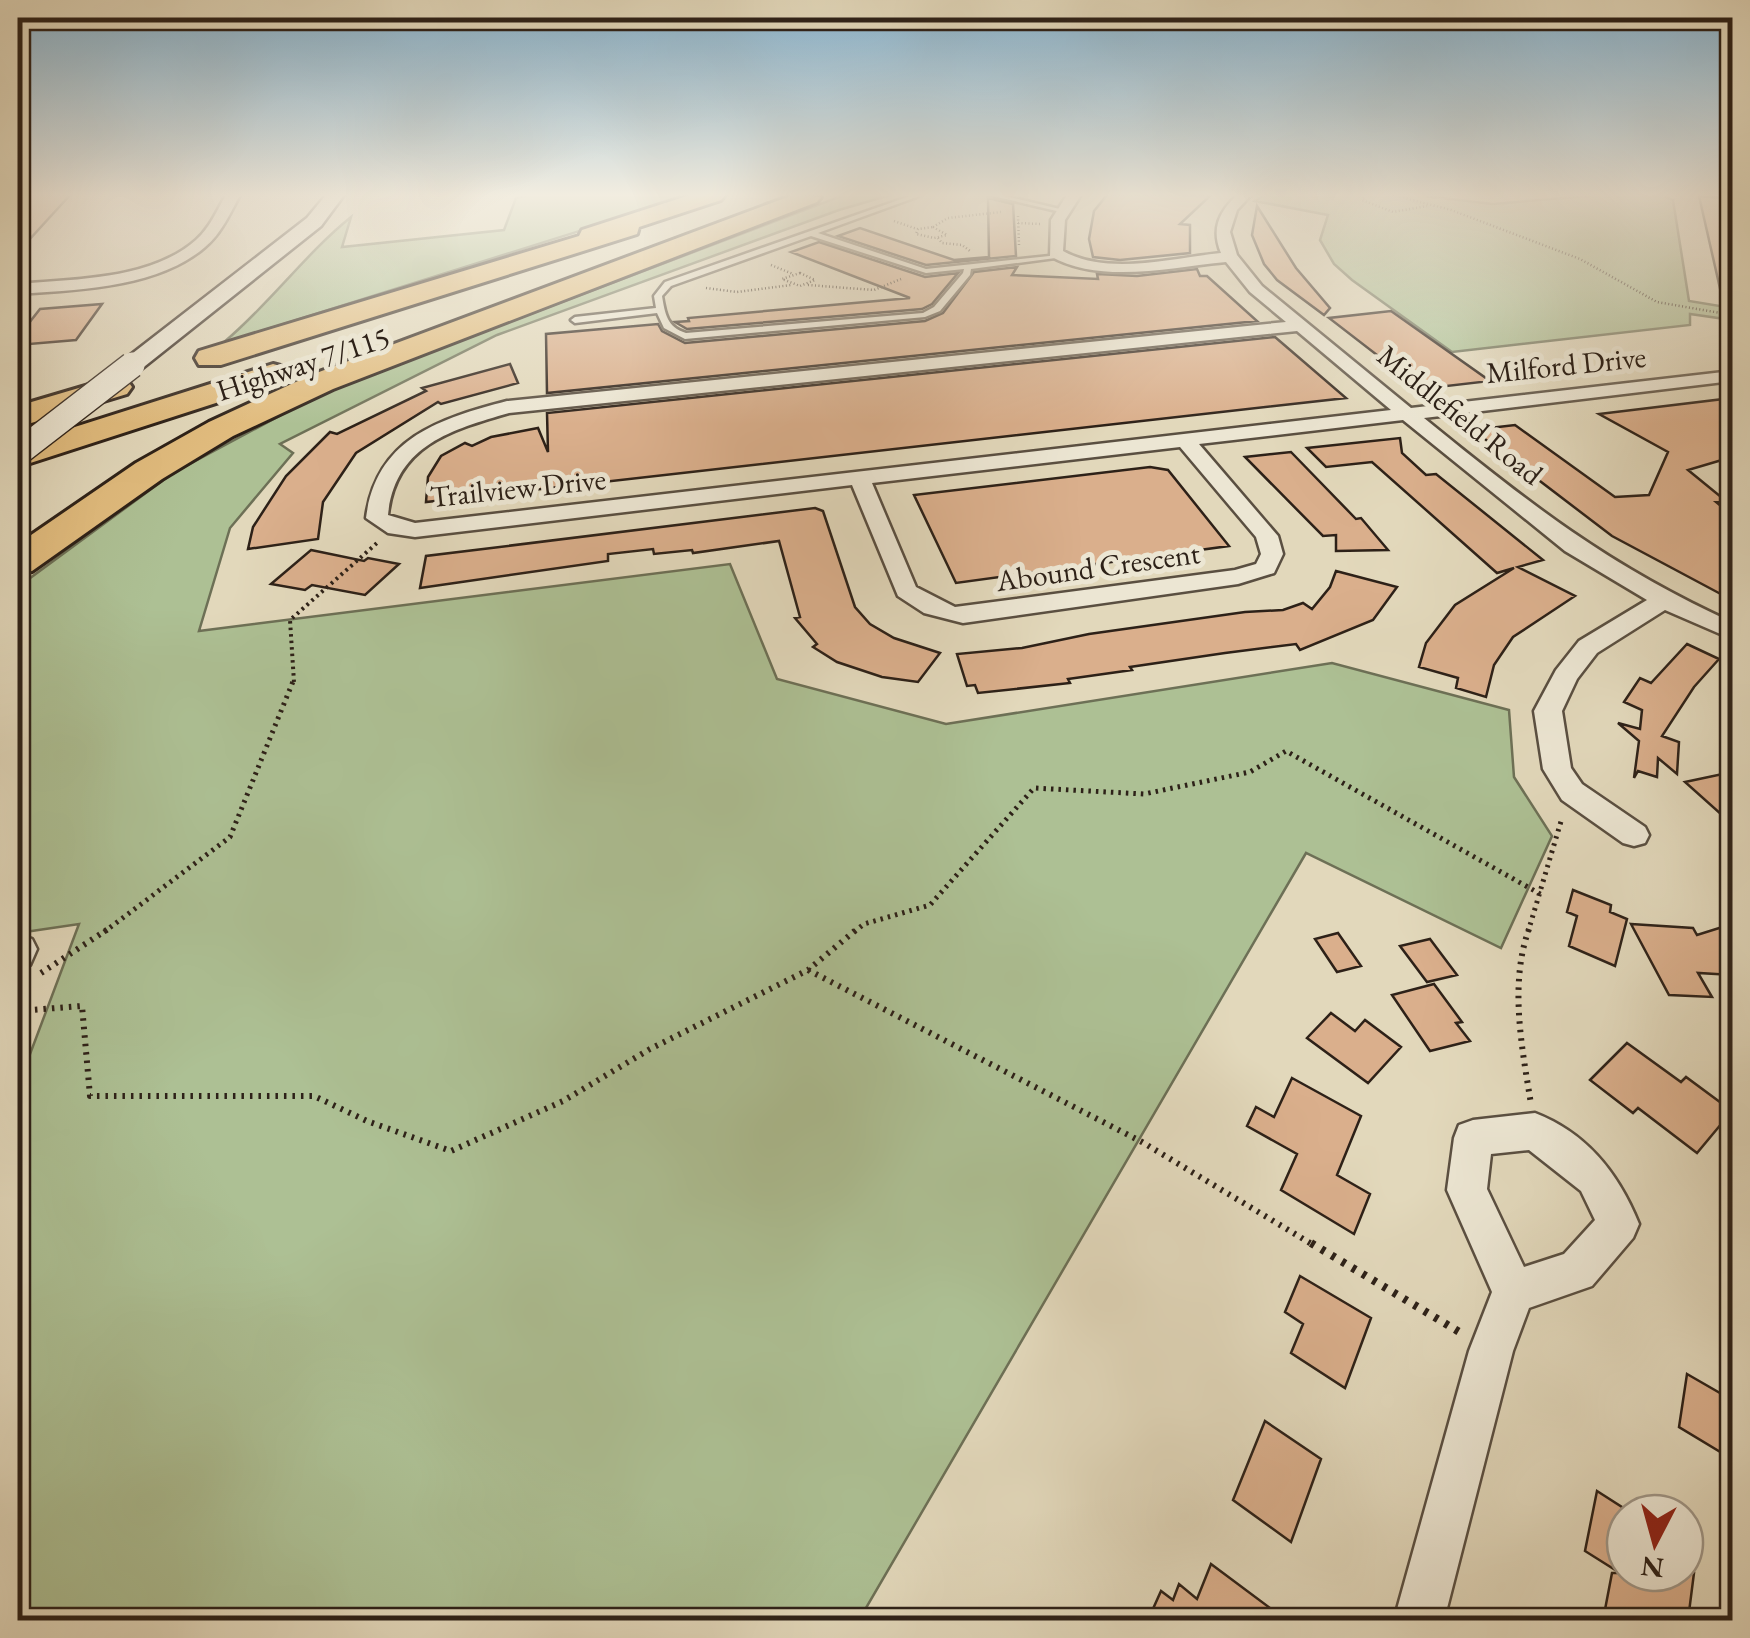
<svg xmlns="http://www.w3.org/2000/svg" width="1750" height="1638" font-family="'EB Garamond',serif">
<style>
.green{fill:#adc094;stroke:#6d7056;stroke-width:2.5}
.building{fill:#daaf8c;stroke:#2d2118;stroke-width:2.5}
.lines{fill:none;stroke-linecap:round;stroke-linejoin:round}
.service-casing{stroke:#5a4f41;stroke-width:5}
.minor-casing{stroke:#5a4f41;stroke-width:5}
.secondary-casing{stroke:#2d2118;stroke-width:5}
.motorway-casing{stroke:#2d2118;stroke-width:6}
.path-far4{stroke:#2d2118;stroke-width:2.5;stroke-dasharray:1 2.5;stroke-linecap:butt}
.path-far3{stroke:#2d2118;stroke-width:4;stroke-dasharray:2.5 4;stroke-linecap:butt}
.path-far2{stroke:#2d2118;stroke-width:5;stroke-dasharray:2.5 5;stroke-linecap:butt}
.path-far1{stroke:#2d2118;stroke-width:6;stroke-dasharray:2.5 6;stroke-linecap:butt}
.path{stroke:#2d2118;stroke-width:8;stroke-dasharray:4 8;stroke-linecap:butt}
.service{fill:#ece6d3;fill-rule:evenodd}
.minor{fill:#ece6d3;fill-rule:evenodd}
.secondary{fill:#ece6d3;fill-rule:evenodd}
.motorway{fill:#e1bc7e;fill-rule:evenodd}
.secondary-bridge-casing{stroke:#2d2118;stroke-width:28;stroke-linecap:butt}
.secondary-bridge{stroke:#ece6d3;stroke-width:25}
.labels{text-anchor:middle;stroke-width:10;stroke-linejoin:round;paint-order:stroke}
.far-street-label{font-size:30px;fill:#2d2118;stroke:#ece6d3}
</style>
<rect width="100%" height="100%" fill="#e2d8bb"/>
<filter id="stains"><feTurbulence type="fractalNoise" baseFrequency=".002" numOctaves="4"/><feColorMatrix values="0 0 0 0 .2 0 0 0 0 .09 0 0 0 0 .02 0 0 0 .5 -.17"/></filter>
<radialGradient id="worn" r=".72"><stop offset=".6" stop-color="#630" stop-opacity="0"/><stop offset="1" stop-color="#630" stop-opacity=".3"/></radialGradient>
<path class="green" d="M528 195H694L223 343C270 304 304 255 351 217L342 247 504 230 516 198Z
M844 195H890L839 210 497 335 280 444 293 453 230 528 199 631 730 564 777 679 946 724 1332 663 1509 710 1514 777 1552 836 1501 948 1306 853 859 1620H18V1086L79 924 18 933V587L173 473 322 393Z
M1264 195H1415L1493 204 1599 195H1662L1673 200 1689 301 1732 308V320L1690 314V325L1452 352 1352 280 1334 264 1320 240 1328 215 1255 201Z"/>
<path class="building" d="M18 195H70L18 252Z
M1107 195H1211L1180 224 1190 225V253L1120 260 1093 257 1089 239 1094 211Z
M1699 196 1725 198 1731 221 1727 220 1732 243V305L1724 306Z
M988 198 1013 204 1016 256 926 265 838 236 860 228 954 260 989 257Z
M1257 206 1296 268 1330 308 1324 315 1277 280 1264 264 1252 235Z
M819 242 925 277 958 273 932 304 922 309 687 329 675 322 689 321 688 318 910 298 791 252Z
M1017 267 1012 275 1098 279 1097 274 1137 276 1197 269 1200 276H1207L1257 321 547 393 546 334 658 324 662 331 685 343 925 321 943 313 974 272Z
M102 304 76 340 18 345V337L40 309Z
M1391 311 1490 381 1421 389 1329 318Z
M1275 337 1346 398 426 502 428 477 441 456 465 443 472 446 491 437 538 428 548 452 547 413Z
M510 364 518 383 441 404 438 402 356 453 323 502 318 539 248 549 253 527 286 476 330 432 337 434 426 391 422 388Z
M1732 398V457L1688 470 1726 501 1716 502 1732 515V600L1612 536 1473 430 1515 425 1615 497 1649 495 1668 452 1599 414Z
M1400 438 1402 453 1426 475 1436 474 1543 560 1518 567 1575 596 1513 637 1494 665 1486 697 1456 688 1458 678 1419 667 1426 643 1455 605 1514 568 1497 573 1372 462 1326 467 1307 448Z
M1291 452 1356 519 1361 518 1388 550 1336 551V535L1323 536 1245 457Z
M1150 467 1168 470 1229 546 956 583 914 495Z
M815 508 823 511 855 607 870 624 894 638 940 653 918 682 882 677 837 662 813 647 817 644 795 618 800 617 779 541 693 553 692 550 654 554 653 549 608 554V561L420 588 426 556Z
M311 550 364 561 368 558 399 564 365 595 312 585 305 590 271 584Z
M1336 571 1397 587 1373 620 1300 650 1296 644 1225 653 1130 667 1132 670 1068 679 1070 683 978 693 975 685 967 686 957 654 1022 648 1089 634 1245 612 1283 610 1303 603 1312 609 1330 587Z
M1687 644 1719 659 1694 687 1662 736 1679 742 1677 774 1658 758 1657 777 1638 771 1634 778 1639 741 1618 723 1640 729 1642 710 1624 702 1640 678 1651 683Z
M1732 772V824L1685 782Z
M1573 890 1611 905 1610 912 1627 919 1615 966 1569 946 1577 916 1567 912Z
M1631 924 1693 928 1697 935 1732 924V975L1698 973 1712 997 1669 995Z
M1338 933 1361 966 1337 972 1315 939Z
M1430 939 1457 975 1427 982 1400 946Z
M1434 984 1462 1022 1456 1023 1470 1041 1430 1051 1392 995Z
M1331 1013 1355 1031 1365 1020 1401 1047 1368 1083 1307 1038Z
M1627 1043 1681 1082 1686 1077 1732 1111 1697 1153 1638 1108 1633 1113 1590 1080Z
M1292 1078 1361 1116 1337 1175 1370 1194 1354 1234 1281 1190 1297 1154 1247 1126 1256 1107 1274 1117Z
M1300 1276 1371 1318 1345 1388 1291 1353 1303 1324 1285 1312Z
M1687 1374 1732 1400V1459L1679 1427Z
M1265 1421 1321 1459 1291 1542 1233 1500Z
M1597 1491 1625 1509V1573H1694L1688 1620H1603L1612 1573H1620L1585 1551Z
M1211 1564 1286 1620H1148L1161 1591 1173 1600 1179 1584 1197 1599Z"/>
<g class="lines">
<g class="service-casing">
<path id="service" d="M913 195H922L818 233 926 269 1059 255 1063 257 971 269 970 275 940 311 925 317 685 339 664 328 657 313 575 323 571 320 575 317 656 308 654 296 665 282ZM811 236 926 273 964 269 963 273 934 307 923 313 686 333C667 327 665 314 662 296L671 286Z
M989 195H1001L1064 210 1061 212Z"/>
</g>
<g class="minor-casing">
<path id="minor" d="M226 195H240C230 213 221 234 205 247 158 288 76 290 18 294V284C74 279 151 280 196 240 210 228 217 210 226 195Z
M1067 195H1081L1065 220 1063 251C1108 276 1172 258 1221 253 1211 229 1219 212 1237 195H1251L1237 210 1230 232 1237 255 1262 286 1411 408 1732 371V381L1424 418C1527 502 1610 567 1732 622V639L1665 610 1597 653 1577 679 1562 711 1571 768 1582 784 1645 827 1649 835 1645 843 1634 846 1623 843 1562 800 1543 769 1534 711 1556 670 1579 641 1647 600 1565 551 1403 420 1199 444 1278 536 1283 554 1274 573 1238 584 963 623 924 613 898 596 852 485 415 537 388 533 366 518C376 439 438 419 507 401L1286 322 1250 292 1226 262C1170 267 1102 285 1050 256L1051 220ZM1297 331 1391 410 415 523 388 515C395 446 450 430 509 413ZM1180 447 1256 537 1261 554 1256 564 1235 570 955 607 916 587 872 483Z
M20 935 32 939 37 949 30 965 18 969Z
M1535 1113C1587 1133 1619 1174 1639 1224L1633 1238 1592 1286 1529 1308 1513 1351 1444 1620H1394L1469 1351 1492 1292 1447 1190 1454 1138 1459 1125 1473 1120ZM1529 1150 1581 1191 1595 1220 1564 1254 1524 1267 1487 1189 1491 1154Z"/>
</g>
<g class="secondary-casing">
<path id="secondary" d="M326 195H344L321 226 140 370H124L120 365 124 360 307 218Z"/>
</g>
<g class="motorway-casing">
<path id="motorway" d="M690 195H725L721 200 639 227 637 234 221 365H199L195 358 199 351 579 236 582 230Z
M793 195 821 197 817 202 333 389 233 436 162 479 32 571 18 574V544L136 463 209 422 311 375Z
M273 364 284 367 289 374 284 381 18 467V445Z
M116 377 127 380 132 387 127 394 18 427V406Z"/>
</g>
<path class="path-far4" d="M1366 195 1362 200 1393 212 1427 206
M1393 195 1451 210 1580 259 1657 302 1732 315
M1018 216 1019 245
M894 221 917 229
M1018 223 1040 224
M933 227 948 218 1001 212
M933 227 947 235 934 238 916 234 918 229Z
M938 238 942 243 962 245 970 251
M771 265 793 274
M800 273 815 280 800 286 782 279Z
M808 285 874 290 901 279
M706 288 737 292 791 285"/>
<path class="path-far3" d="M294 682 290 620 377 543"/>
<path class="path-far2" d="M104 932 230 837 294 679
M854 932 864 924 930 905 1034 788 1144 794 1250 772 1286 751 1542 895
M1528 932 1562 818"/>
<path class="path-far1" d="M1529 929C1509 984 1522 1048 1531 1104
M808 970 1142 1142 1315 1246
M41 973 108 929
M18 1011 82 1006 90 1096H314L367 1121 451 1151 563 1101 650 1049 808 970 857 929"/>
<path class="path" d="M1311 1243 1461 1333"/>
<use href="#service" class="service"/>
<use href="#minor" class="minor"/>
<use href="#secondary" class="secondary"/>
<use href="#motorway" class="motorway"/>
<g class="secondary-bridge-casing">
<path id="secondary-bridge" d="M18 453 132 365"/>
</g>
<use href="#secondary-bridge" class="secondary-bridge"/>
</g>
<linearGradient id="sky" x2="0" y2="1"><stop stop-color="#87b6d4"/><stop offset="0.46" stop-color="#f2ede0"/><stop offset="1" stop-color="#f2ede0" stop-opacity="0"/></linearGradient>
<rect width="1750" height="424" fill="url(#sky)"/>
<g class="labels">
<g class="far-street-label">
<text transform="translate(303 364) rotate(-18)" y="10">Highway 7/115</text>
<text transform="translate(1566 365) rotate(-6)" y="10">Milford Drive</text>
<text transform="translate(1460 415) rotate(39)" y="10">Middlefield Road</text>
<text transform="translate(518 488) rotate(-6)" y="10">Trailview Drive</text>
<text transform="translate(1098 567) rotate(-8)" y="10">Abound Crescent</text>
</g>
</g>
<rect width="1750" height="1638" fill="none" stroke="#e2d8bb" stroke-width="60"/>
<rect x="20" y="20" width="1710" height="1598" fill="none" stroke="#2d2118" stroke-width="5"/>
<rect x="30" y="30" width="1690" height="1578" fill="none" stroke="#2d2118" stroke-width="2.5"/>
<g transform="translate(1655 1543) rotate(186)"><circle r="48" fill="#ece6d3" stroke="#a09788" stroke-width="2.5"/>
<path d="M0-8L18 38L0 25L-18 38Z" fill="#8f2418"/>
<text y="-15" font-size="28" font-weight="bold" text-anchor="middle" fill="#2d2118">N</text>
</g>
<rect width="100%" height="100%" filter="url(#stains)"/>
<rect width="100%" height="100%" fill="url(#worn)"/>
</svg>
